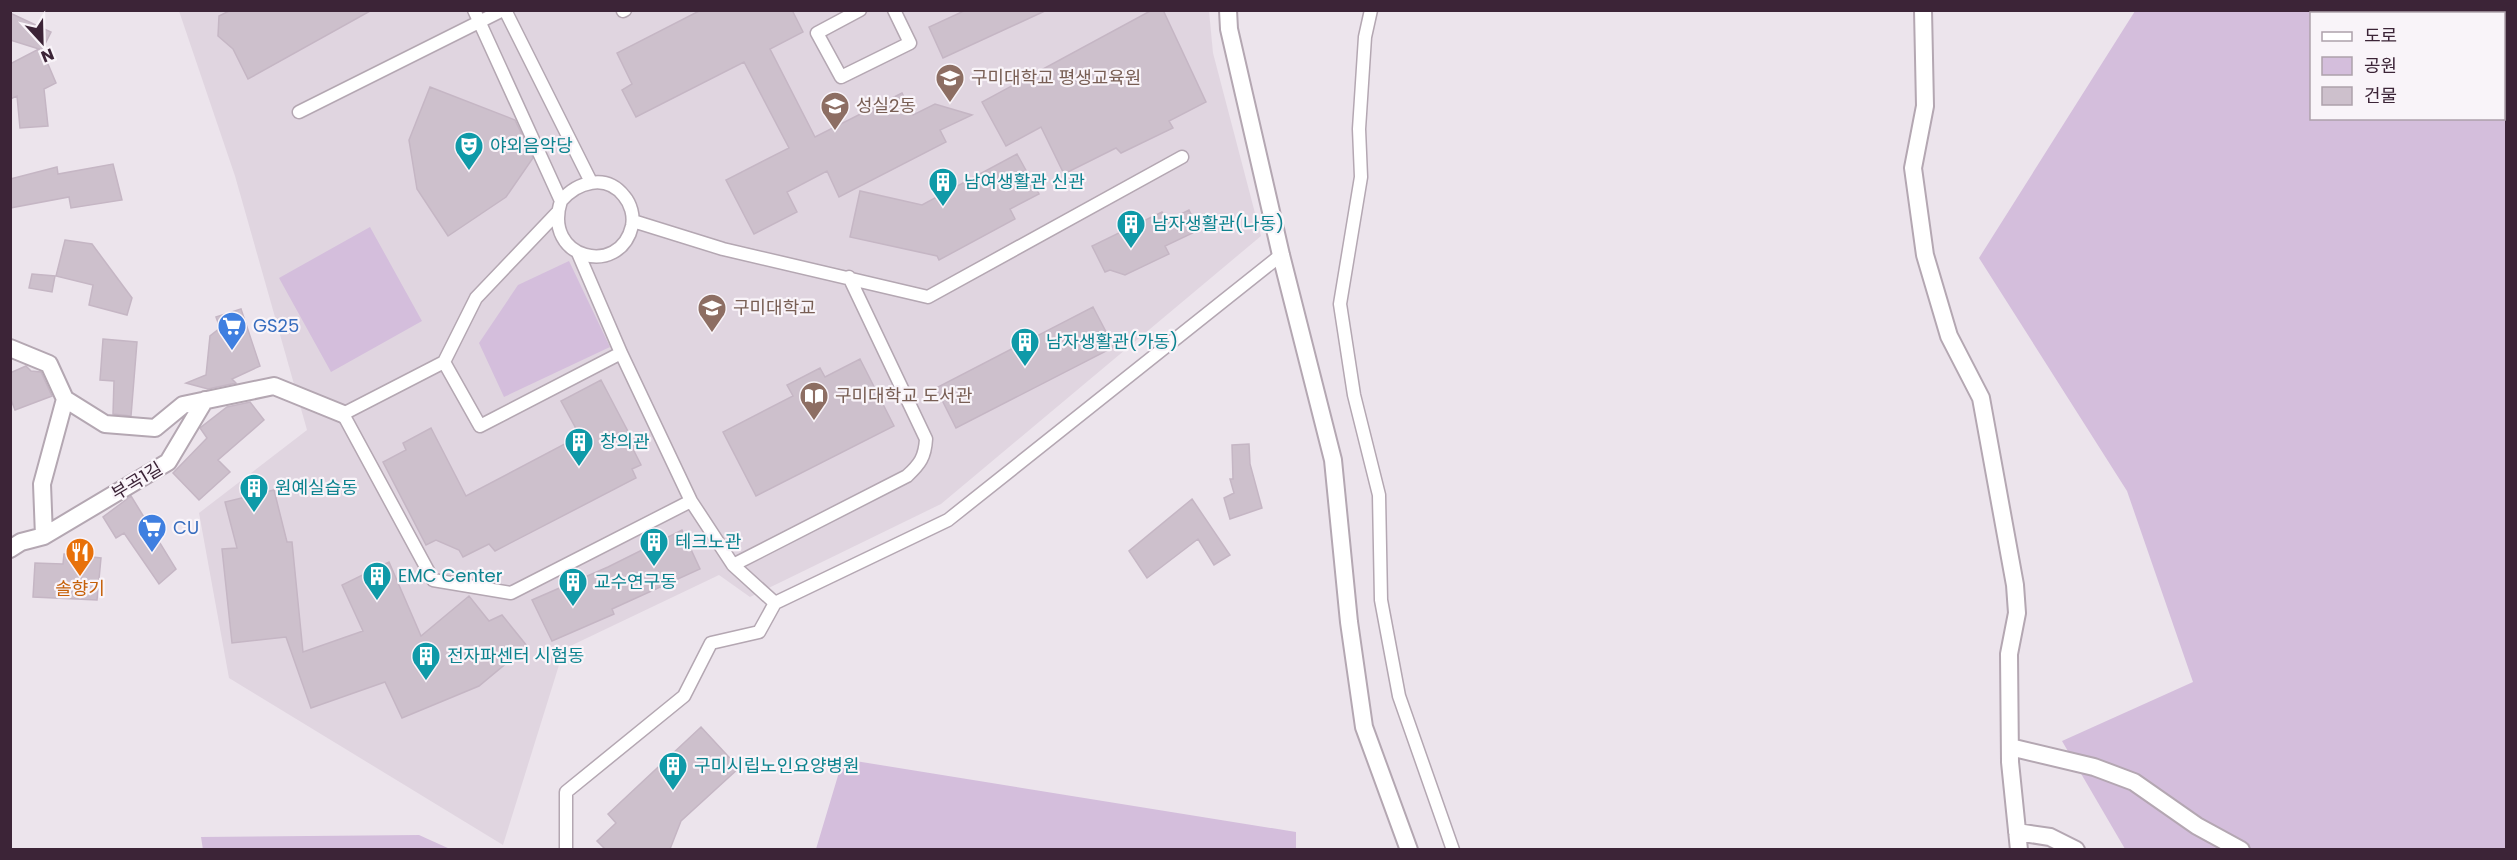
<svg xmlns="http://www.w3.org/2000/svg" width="2517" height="860" font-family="Poppins,'Noto Sans KR',sans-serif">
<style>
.built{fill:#e0d5e0}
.green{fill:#d4bedc;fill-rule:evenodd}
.building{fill:#cdc0cc;stroke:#c5b6c4;stroke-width:1.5}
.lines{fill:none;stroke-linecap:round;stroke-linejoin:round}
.service-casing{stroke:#b4a7b2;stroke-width:15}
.minor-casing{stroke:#b4a7b2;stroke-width:20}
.service{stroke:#fff;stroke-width:12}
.minor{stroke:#fff;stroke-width:16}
.labels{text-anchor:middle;stroke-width:4.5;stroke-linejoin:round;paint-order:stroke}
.education-label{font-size:18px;fill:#785e54;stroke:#f9f4f9;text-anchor:start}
.culture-label{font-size:18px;fill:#0d838f;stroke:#f9f4f9;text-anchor:start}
.shop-label{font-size:18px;fill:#366cbe;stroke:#f9f4f9;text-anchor:start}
.street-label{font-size:18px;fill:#3c2437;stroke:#f9f4f9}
.food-label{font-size:18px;fill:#c56008;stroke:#f9f4f9}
</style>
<rect width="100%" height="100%" fill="#ece4ec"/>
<path class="built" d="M179 11H1209L1213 53 1261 236 941 504 750 597 719 575 564 649 503 845 229 678 199 513 307 430 235 176Z"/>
<path class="green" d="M2135 11H2506V849H2125L2062 741 2193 682 2127 491 1979 258ZM2312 14H2504V118H2312Z
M370 227 422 321 331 372 279 278Z
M569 261 610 347 504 397 479 343 518 285Z
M843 759 1296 832V849H816Z
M419 835 450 849 203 850 201 837Z"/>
<path class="building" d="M231 10H372L248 79 233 49 218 36 219 16Z
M701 10H792L803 32 770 49 815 137 902 93 913 115 935 104 972 115 940 130 946 142 839 197 827 171 787 192 797 212 754 234 726 180 789 148 744 62 636 117 622 90 632 84 617 53Z
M966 10H1047L943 58 929 27Z
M1152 10H1163L1206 102 1169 121 1173 128 1121 153 1116 148 1064 174 1041 127 1006 146 982 102Z
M10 13 51 32 42 50 56 83 44 89 48 126 20 128 17 96 10 99V64L39 49 10 40Z
M430 87 515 120 533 158 506 197 448 236 417 189 409 140Z
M1017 154 1039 194 1010 209 1015 219 939 260 937 256 850 237 860 191 922 205Z
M113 164 122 200 71 208 69 197 10 208V179L57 167 58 174Z
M1189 210 1199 230 1165 246 1169 254 1125 275 1110 270 1105 272 1092 246 1162 212 1167 221Z
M65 240 92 244 132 298 127 315 89 305 93 285 56 276Z
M32 274 55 276 52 292 29 288Z
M1093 307 1114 347 956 428 936 388Z
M241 309 260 366 232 379 236 383 208 389 186 383 206 375 210 336 220 328 216 317Z
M103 339 137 342 131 416 113 414 114 381 100 380Z
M860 359 894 426 756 496 723 432 793 396 787 385 820 368 825 377Z
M26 366 31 371 41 372 52 396 15 410 10 397V373Z
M601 380 633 441V449L641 465 632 469 636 478 495 551 489 544 463 557 459 550 436 540 426 545 383 462 406 450 403 443 431 428 466 496 580 436 561 401Z
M250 402 264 420 218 460 230 472 199 500 173 473 207 438 200 428 227 407Z
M1249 444 1250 464 1262 508 1230 519 1224 498 1234 493 1230 479H1233L1232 445Z
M274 490 287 542H292L303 652 363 631 342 585 389 562 421 636 469 596 489 621 502 615 527 646 479 686 402 718 385 682 311 708 286 637 232 643 222 549 237 548 225 502Z
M131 496 176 569 159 584 124 533 116 538 103 517Z
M1192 499 1230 555 1214 565 1198 539 1147 578 1129 551Z
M682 530 700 569 612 609 614 614 552 641 532 600 608 567Z
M64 554 101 558 97 600 33 597 35 563 63 564Z
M701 727 739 768 681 821 670 849H605L597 841 616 823 608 814Z"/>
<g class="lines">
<g class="service-casing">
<path id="service" d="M474 10 561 201C542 259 620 278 632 226 634 216 631 204 624 196 606 173 577 182 561 201
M505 10 591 182
M860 10 817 33 841 77 910 43 894 10
M1371 10 1365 37 1359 129 1361 177 1340 304 1354 395 1379 495 1381 600 1399 696 1453 850
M623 11 625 10
M299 112 503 10
M557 213 476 298 444 362 343 414 433 580 511 593 691 501
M633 221 723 249 928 297 1182 157
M578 253 621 353 691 501 733 565 907 476C920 464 925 457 926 439L849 277
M444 362 480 426 621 353
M775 603 948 520 1281 255
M566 850V792L684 696 711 643 759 632 775 603 733 565"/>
</g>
<g class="minor-casing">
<path id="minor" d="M1228 10 1229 29 1281 255 1333 460 1349 622 1364 727 1409 850
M1923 10 1925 106 1913 168 1925 255 1949 336 1981 398 2015 585 2017 613 2009 654 2010 762 2019 850
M10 348 49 364 65 399 105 424 155 428 183 405 274 386 343 414
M44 536 42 484 65 399
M10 549 21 542 44 536 168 462 205 400
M2010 747 2094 767 2134 782 2197 826 2241 850
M2017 832 2050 837 2076 850"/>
</g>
<use href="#service" class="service"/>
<use href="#minor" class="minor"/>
</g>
<defs>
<g id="university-pin" transform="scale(1.5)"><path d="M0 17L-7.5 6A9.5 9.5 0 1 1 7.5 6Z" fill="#8d6e63" stroke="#f9f4f9"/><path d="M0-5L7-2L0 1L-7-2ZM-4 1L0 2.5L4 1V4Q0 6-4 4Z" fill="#fff"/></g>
<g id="theatre-pin" transform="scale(1.5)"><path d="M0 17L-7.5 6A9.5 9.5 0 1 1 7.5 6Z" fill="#0f9aa8" stroke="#f9f4f9"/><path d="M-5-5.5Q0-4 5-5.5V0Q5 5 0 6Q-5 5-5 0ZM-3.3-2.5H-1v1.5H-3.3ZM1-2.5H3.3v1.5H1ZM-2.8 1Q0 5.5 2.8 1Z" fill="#fff"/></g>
<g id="building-pin" transform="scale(1.5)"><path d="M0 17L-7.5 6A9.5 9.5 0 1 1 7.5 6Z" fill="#0f9aa8" stroke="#f9f4f9"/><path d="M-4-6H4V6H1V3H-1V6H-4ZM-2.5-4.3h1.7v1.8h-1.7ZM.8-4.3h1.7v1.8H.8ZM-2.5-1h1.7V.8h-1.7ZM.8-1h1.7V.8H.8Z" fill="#fff"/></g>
<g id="supermarket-pin" transform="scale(1.5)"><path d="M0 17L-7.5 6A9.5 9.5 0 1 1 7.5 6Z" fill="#3f7fe0" stroke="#f9f4f9"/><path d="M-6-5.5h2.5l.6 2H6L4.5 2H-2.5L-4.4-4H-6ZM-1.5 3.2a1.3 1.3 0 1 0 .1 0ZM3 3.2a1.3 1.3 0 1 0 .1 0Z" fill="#fff"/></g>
<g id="library-pin" transform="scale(1.5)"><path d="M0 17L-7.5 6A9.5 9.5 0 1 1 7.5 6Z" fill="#8d6e63" stroke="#f9f4f9"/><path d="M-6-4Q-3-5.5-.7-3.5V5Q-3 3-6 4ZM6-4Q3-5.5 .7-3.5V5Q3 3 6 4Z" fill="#fff"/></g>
<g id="restaurant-pin" transform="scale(1.5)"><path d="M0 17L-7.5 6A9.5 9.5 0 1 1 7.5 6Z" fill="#e8710a" stroke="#f9f4f9"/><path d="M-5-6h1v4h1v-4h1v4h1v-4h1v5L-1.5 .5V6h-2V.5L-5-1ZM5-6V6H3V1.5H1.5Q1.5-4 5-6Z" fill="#fff"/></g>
</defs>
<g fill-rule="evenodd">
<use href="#university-pin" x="950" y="78"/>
<use href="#university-pin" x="835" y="106"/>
<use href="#theatre-pin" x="469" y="146"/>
<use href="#building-pin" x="943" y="182"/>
<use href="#building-pin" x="1131" y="224"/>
<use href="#university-pin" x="712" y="308"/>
<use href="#supermarket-pin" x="232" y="326"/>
<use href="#building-pin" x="1025" y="342"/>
<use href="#library-pin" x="814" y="396"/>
<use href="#building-pin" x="579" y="442"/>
<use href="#building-pin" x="254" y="488"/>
<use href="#supermarket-pin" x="152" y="528"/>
<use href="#building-pin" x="654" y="542"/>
<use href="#restaurant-pin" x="80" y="552"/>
<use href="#building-pin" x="377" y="576"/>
<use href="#building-pin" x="573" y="582"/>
<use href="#building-pin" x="426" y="656"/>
<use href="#building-pin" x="673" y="766"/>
</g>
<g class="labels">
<g class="education-label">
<text x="971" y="84">구미대학교 평생교육원</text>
<text x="856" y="112">성실2동</text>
<text x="733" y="314">구미대학교</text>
<text x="835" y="402">구미대학교 도서관</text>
</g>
<g class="culture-label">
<text x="490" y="152">야외음악당</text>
<text x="964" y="188">남여생활관 신관</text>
<text x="1152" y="230">남자생활관(나동)</text>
<text x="1046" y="348">남자생활관(가동)</text>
<text x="600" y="448">창의관</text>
<text x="275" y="494">원예실습동</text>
<text x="675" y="548">테크노관</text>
<text x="398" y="582">EMC Center</text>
<text x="594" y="588">교수연구동</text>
<text x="447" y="662">전자파센터 시험동</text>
<text x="694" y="772">구미시립노인요양병원</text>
</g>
<g class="shop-label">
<text x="253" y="332">GS25</text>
<text x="173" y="534">CU</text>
</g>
<g class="street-label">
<text transform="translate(137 481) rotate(-31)" y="6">부곡1길</text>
</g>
<g class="food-label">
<text x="80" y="595">솔향기</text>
</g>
</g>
<rect width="2517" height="860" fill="none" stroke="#3c2437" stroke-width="24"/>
<rect x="2310" y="12" width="195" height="108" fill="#f9f4f9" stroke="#ada1ab" stroke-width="1.5"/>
<rect x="2322" y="32" width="30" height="9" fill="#ffffff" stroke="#ada1ab" stroke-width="1.5"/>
<text x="2364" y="42" font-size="18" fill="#3c2437">도로</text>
<rect x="2322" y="57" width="30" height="18" fill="#d4bedc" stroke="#ada1ab" stroke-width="1.5"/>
<text x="2364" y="72" font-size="18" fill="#3c2437">공원</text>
<rect x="2322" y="87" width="30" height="18" fill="#cdc0cc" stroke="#ada1ab" stroke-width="1.5"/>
<text x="2364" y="102" font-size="18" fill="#3c2437">건물</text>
<g transform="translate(42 42) rotate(158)" stroke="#f9f4f9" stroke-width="4.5" paint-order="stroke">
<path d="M0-4.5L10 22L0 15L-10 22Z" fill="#3c2437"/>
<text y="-9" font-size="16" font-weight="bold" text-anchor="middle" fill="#3c2437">N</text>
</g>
</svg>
